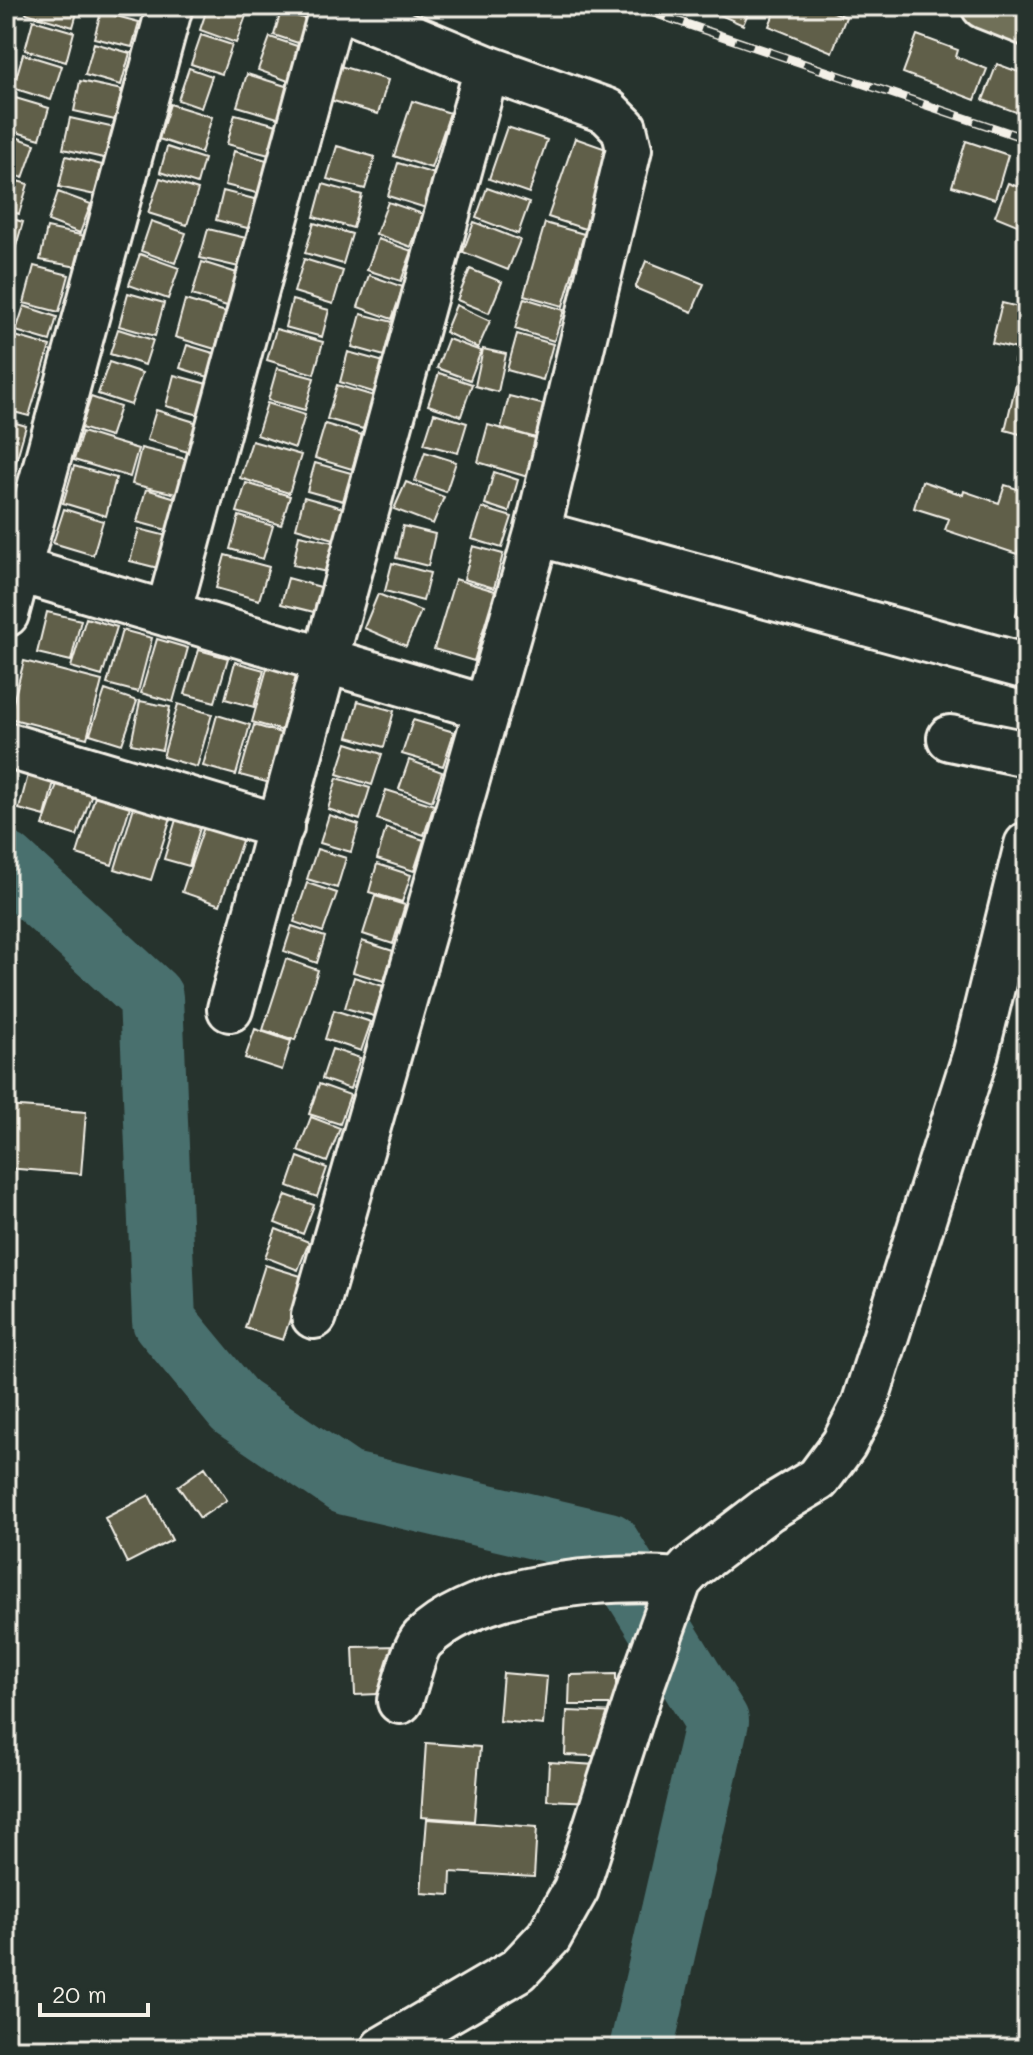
<svg xmlns="http://www.w3.org/2000/svg" width="1033" height="2055" font-family="Mali,sans-serif">
<style>
.lines{fill:none;stroke-linecap:round;stroke-linejoin:round}
.river{stroke:#4a6f6e;stroke-width:64}
.building{fill:#605e4a;stroke:#f4f1e8;stroke-width:2}
.minor-casing{stroke:#f4f1e8;stroke-width:50}
.highway-casing{stroke:#f4f1e8;stroke-width:50}
.minor{stroke:#26332d;stroke-width:44}
.highway{stroke:#706f59;stroke-width:44}
.rail-casing{stroke:#f4f1e8;stroke-width:9}
.rail{stroke:#26332d;stroke-width:6;stroke-dasharray:18;stroke-linecap:butt}
</style>
<rect width="100%" height="100%" fill="#26332d"/>
<filter id="ink" filterUnits="userSpaceOnUse"><feTurbulence type="fractalNoise" baseFrequency=".0125" numOctaves="2"/><feDisplacementMap in="SourceGraphic" scale="16" xChannelSelector="R" yChannelSelector="G"/><feConvolveMatrix kernelMatrix="1 2 1 2 8 2 1 2 1" color-interpolation-filters="sRGB"/></filter>
<g filter="url(#ink)">
<g class="lines">
<path class="river" d="M6 864 151 997 164 1321 235 1407 346 1483 608 1544 717 1721 641 2049"/>
</g>
<path class="building" d="M28 6H79L73 27 26 13Z
M208 6H236L248 10 236 43 200 30Z
M700 6H771L768 13 751 6 743 25Z
M777 6H819L846 17 832 52 769 26Z
M281 11 318 23 310 47 274 35Z
M101 12 139 22 132 47 94 38Z
M33 20 74 32 66 62 25 50Z
M201 35 232 45 222 74 191 64Z
M917 35 958 50 956 57 987 69 975 100 903 73Z
M270 37 303 48 291 82 258 70Z
M94 43 130 53 121 85 85 75Z
M23 54 62 66 51 100 13 88Z
M997 64 1027 75V116L983 100Z
M340 66 388 80 378 114 330 100Z
M189 68 212 76 201 108 178 100Z
M247 74 292 88 281 119 237 106Z
M80 81 122 90 115 120 74 111Z
M12 97 49 108 40 139 6 129V116Z
M412 101 450 113 431 168 394 156Z
M170 104 212 117 201 153 159 139Z
M235 114 281 126 273 156 227 144Z
M70 118 115 128 108 159 63 149Z
M507 127 547 140 529 193 489 179Z
M8 134 35 144 23 178 6 172Z
M575 138 612 151 585 229 548 217Z
M966 141 1008 155 995 199 952 186Z
M337 146 375 157 365 189 327 179Z
M167 147 204 159 197 184 160 172Z
M234 151 270 161 261 194 225 185Z
M66 156 102 165 95 195 59 187Z
M398 163 435 174 426 208 388 196Z
M6 178 28 184 19 214 6 210Z
M160 178 198 190 187 225 148 213Z
M1008 183 1027 190 1023 200 1027 201V229L995 216Z
M323 184 362 195 353 228 314 217Z
M487 188 529 203 518 234 476 218Z
M223 191 262 201 255 230 216 220Z
M58 192 91 204 80 233 48 221Z
M388 202 423 214 411 247 376 234Z
M6 217 23 222 14 253 6 250Z
M151 221 186 233 175 263 141 251Z
M474 222 520 240 508 270 463 252Z
M314 223 352 234 343 264 305 253Z
M545 223 584 234 563 306 524 295Z
M47 228 95 238 88 269 40 260Z
M208 229 246 238 239 267 200 258Z
M378 239 412 251 401 281 367 270Z
M140 254 179 268 168 299 129 285Z
M304 259 343 271 333 304 294 292Z
M646 261 704 284 692 312 635 288Z
M202 262 237 273 227 306 192 295Z
M34 266 69 275 59 312 24 303Z
M470 269 502 282 489 313 457 300Z
M369 275 403 287 392 319 358 307Z
M128 293 164 303 155 336 119 326Z
M524 298 564 310 554 341 515 329Z
M185 300 226 312 215 349 175 337Z
M292 300 329 310 322 337 285 327Z
M1002 303 1027 309V365L1014 362 1017 349 992 343Z
M456 305 490 321 478 348 445 332Z
M24 306 57 317 50 341 16 331Z
M361 314 397 323 388 357 352 347Z
M118 329 153 340 145 365 110 354Z
M276 329 323 342 314 374 267 360Z
M517 334 553 344 543 380 507 370Z
M15 336 50 346 29 416 6 410V363Z
M448 339 481 351 470 380 437 368Z
M187 345 223 356 215 379 180 368Z
M483 349 506 354 498 392 475 386Z
M348 352 384 362 376 393 340 382Z
M109 362 142 373 131 405 98 394Z
M277 368 314 378 305 410 268 400Z
M1019 371 1027 373V436L1005 430Z
M439 373 472 384 461 416 428 405Z
M174 375 211 385 203 416 166 406Z
M337 385 374 396 363 429 327 419Z
M509 396 553 407 543 440 501 428Z
M91 397 120 407 110 437 81 428Z
M267 403 305 415 295 448 257 435Z
M156 410 198 423 188 452 147 440Z
M434 413 467 423 458 453 424 444Z
M6 420 26 426 15 465 6 463Z
M325 424 362 435 352 469 315 458Z
M488 425 542 440 531 478 478 462Z
M82 432 138 449 130 477 74 460Z
M252 441 301 455 289 493 240 478Z
M141 448 194 461 185 496 132 484Z
M425 452 456 462 446 492 415 481Z
M315 463 351 473 343 501 307 491Z
M74 466 116 478 106 516 63 503Z
M494 472 518 480 509 512 485 504Z
M6 477 17 480 6 516Z
M922 481 963 495 964 491 999 503 1005 485 1027 492V525L1017 554 945 530 949 519 914 508Z
M406 482 444 497 433 524 394 509Z
M246 483 290 496 281 525 237 512Z
M146 489 176 498 167 530 137 522Z
M304 497 343 508 334 539 296 528Z
M482 508 512 517 502 548 472 539Z
M64 509 103 521 93 555 53 543Z
M239 516 273 526 263 559 230 549Z
M403 526 435 534 428 566 396 558Z
M139 529 167 536 158 568 130 561Z
M299 535 343 544 337 574 293 565Z
M473 546 503 554 494 588 464 579Z
M225 555 269 567 259 600 216 588Z
M1027 560V618L1016 616Z
M392 563 430 573 423 601 385 591Z
M288 578 324 588 318 613 281 604Z
M455 579 495 591 474 661 434 649Z
M378 594 421 611 406 646 364 628Z
M47 612 81 620 71 661 37 653Z
M86 618 117 627 102 676 71 667Z
M122 630 152 638 138 692 107 684Z
M157 639 188 648 173 702 141 693Z
M199 650 228 658 215 702 185 694Z
M271 654 306 664 287 732 252 722Z
M24 661 102 681 87 738 9 718Z
M235 662 264 670 254 707 225 699Z
M105 690 137 701 122 744 90 734Z
M140 701 170 707 162 750 131 744Z
M358 701 394 711 384 747 348 737Z
M178 704 212 714 197 767 163 757Z
M217 715 250 725 236 775 203 766Z
M413 720 454 732 443 766 402 754Z
M254 725 284 734 270 783 240 775Z
M347 743 382 754 372 785 337 774Z
M409 760 442 772 432 801 399 789Z
M29 771 55 778 45 816 19 809Z
M59 778 93 790 77 836 43 825Z
M337 778 370 788 360 820 328 809Z
M98 787 133 797 112 865 77 854Z
M386 790 434 805 424 835 377 819Z
M136 800 173 811 151 880 115 869Z
M178 813 202 821 189 866 164 859Z
M208 815 246 829 220 905 182 892Z
M329 815 359 825 351 852 320 843Z
M386 828 424 840 414 871 377 859Z
M317 849 346 858 337 888 307 879Z
M377 864 411 875 402 902 369 892Z
M307 883 337 893 323 932 294 922Z
M375 896 405 905 393 944 363 934Z
M292 926 325 937 317 963 284 951Z
M362 941 393 951 384 981 353 972Z
M286 959 318 970 295 1040 263 1030Z
M354 977 383 986 374 1016 345 1008Z
M334 1010 371 1022 361 1051 325 1039Z
M255 1029 291 1041 282 1070 245 1058Z
M332 1049 360 1058 350 1089 322 1079Z
M319 1084 350 1095 340 1124 309 1114Z
M6 1106 86 1112 81 1174 6 1168Z
M311 1117 340 1128 327 1162 298 1151Z
M298 1157 327 1168 317 1197 288 1186Z
M286 1195 314 1205 303 1234 275 1223Z
M276 1229 309 1242 298 1270 265 1257Z
M265 1265 304 1277 283 1340 245 1328Z
M205 1467 227 1500 200 1518 178 1486Z
M149 1495 172 1540 127 1563 105 1518Z
M400 1646 402 1693 355 1695 353 1647Z
M503 1673 547 1677 543 1725 499 1721Z
M616 1674V1705H569L570 1675Z
M567 1711 619 1713 618 1757 565 1755Z
M426 1743 480 1747 474 1821 421 1817Z
M549 1762 596 1765 594 1802 547 1800Z
M427 1819 537 1827 534 1877 451 1872 450 1895 421 1893Z"/>
<g class="lines">
<g class="minor-casing">
<path id="minor" d="M537 533 1027 667
M6 566 487 708
M6 614 170 6
M168 614 333 6
M950 738 1027 754
M6 745 281 827
M230 1009 487 68
M314 1316 537 533 629 149 624 128 607 111 487 68 337 6
M400 1701C405 1687 414 1648 423 1639 478 1586 607 1574 679 1581
M383 2049 518 1970 549 1937 576 1889 642 1684 679 1581 691 1568 768 1509 818 1479 844 1444 864 1405 975 1056 1027 845"/>
</g>
<g class="highway-casing">
<path id="highway" d="M984 6 1027 23"/>
</g>
<use href="#minor" class="minor"/>
<use href="#highway" class="highway"/>
<g class="rail-casing">
<path id="rail" d="M633 6 1027 139"/>
</g>
<use href="#rail" class="rail"/>
</g>
</g>
<rect width="1033" height="2055" fill="none" stroke="#26332d" stroke-width="32"/>
<rect x="16" y="16" width="1001" height="2023" fill="none" stroke="#f4f1e8" stroke-width="3" filter="url(#ink)"/>
<path d="M40 2003v12h108v-12" fill="none" stroke="#f4f1e8" stroke-width="4"/>
<text x="52" y="2003" font-size="24" fill="#f4f1e8" stroke="#26332d" stroke-width="6" paint-order="stroke">20 m</text>
</svg>
